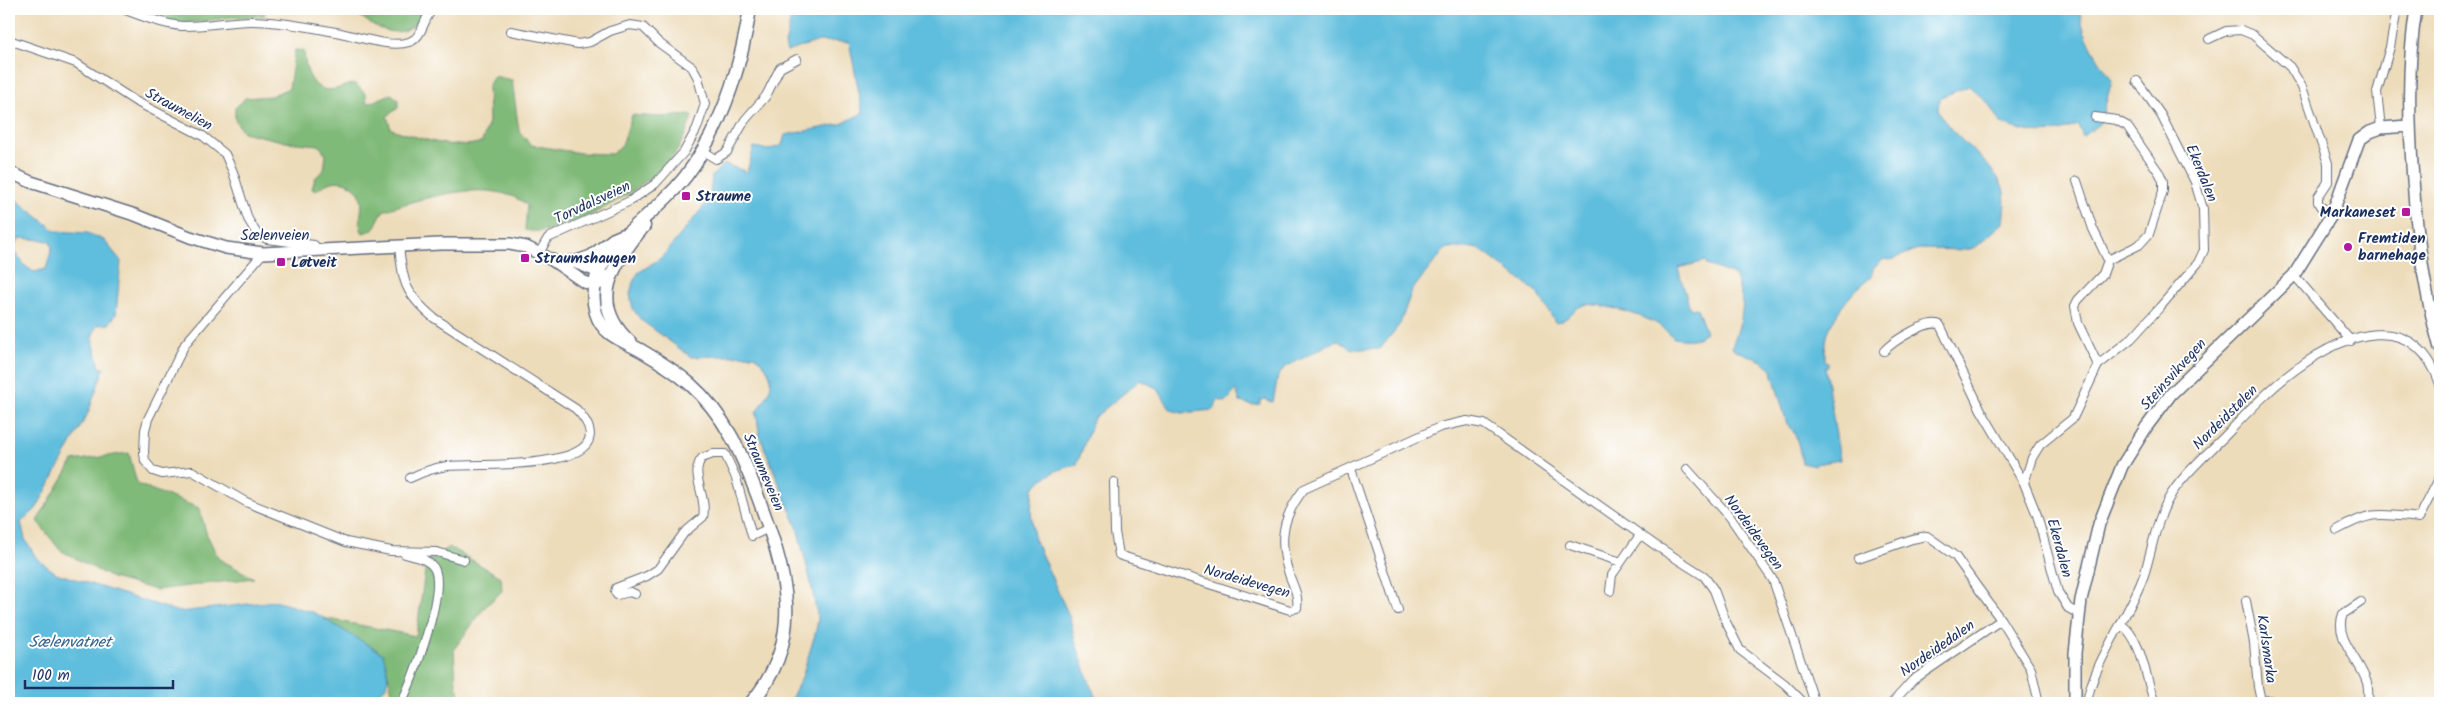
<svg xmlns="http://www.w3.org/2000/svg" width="2449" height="712" font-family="Kalam,sans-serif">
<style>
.forest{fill:#80ba78;stroke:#4e746b}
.water{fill:#5fbddd;stroke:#3d769e;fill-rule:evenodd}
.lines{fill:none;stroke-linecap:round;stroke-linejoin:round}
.street-casing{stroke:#646c7e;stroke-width:10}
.secondary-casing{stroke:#646c7e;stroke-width:14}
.primary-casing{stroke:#646c7e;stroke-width:15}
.street{stroke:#fff;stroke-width:8}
.secondary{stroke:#fff;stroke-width:11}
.primary{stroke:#fff;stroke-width:12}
.poi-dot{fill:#b5179e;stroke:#fff;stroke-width:2}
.labels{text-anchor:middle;stroke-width:4;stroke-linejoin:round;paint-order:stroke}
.street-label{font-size:15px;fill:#1b2f5e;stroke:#fff}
.poi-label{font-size:15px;font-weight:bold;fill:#1b2f5e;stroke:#fff;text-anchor:start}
.water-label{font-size:16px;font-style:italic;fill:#33618a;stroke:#fff}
</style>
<rect width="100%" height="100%" fill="#fff"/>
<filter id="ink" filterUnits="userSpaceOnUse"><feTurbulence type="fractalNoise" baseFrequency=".02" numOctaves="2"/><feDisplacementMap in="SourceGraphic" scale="10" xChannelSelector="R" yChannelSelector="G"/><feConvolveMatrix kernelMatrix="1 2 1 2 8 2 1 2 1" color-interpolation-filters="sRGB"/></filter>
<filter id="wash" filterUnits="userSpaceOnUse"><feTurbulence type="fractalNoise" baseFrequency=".0096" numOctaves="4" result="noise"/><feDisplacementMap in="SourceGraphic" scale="20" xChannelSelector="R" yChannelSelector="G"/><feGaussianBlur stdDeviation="1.12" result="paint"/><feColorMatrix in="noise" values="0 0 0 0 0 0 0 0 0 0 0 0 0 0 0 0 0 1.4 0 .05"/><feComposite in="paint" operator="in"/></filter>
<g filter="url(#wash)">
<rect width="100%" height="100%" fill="#eddcba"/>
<path class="forest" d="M134 9H267L264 16 232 17 197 22H176Z
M351 9H427C404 47 378 31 351 9Z
M295 50 304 51C305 71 313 97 339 88 345 86 348 84 355 84L366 94 367 104 391 94 398 99V108L387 116 391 129C421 138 452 151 482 142L489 122 488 86 494 76 512 80 519 131 531 145 580 153 612 154 622 145 632 115 659 117 693 115C688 127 684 140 677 151 657 182 563 240 525 230L527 205C492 176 422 198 383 211L373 230 363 233C356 223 364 210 361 198 358 185 341 178 329 183 324 184 320 188 315 191L312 189 315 178 324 170 326 155 319 145 286 142 243 132 235 120V108L245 98 271 96 289 88Z
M129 453 137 484 199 508 207 535 219 559 254 578 156 590 112 578 60 550 37 521 73 461Z
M449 547 501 577 502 591 485 607 454 649 456 686 465 703H398L394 700 383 654 323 618 416 636 426 564Z"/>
<path class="water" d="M793 9H2080C2081 35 2098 59 2112 80L2101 122 2083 137 2078 125C2047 137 2030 134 2000 123L1988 103 1969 86 1941 97C1939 102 1937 106 1939 111 1950 137 1987 156 2002 185 2007 197 2004 211 2003 223L1976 247 1967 250 1918 249 1891 260 1884 259 1873 268 1872 277C1854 288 1831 317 1827 337 1825 345 1825 354 1825 361L1828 362V367H1825L1840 460 1815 464V466L1802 463C1800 452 1797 431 1787 424L1771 368 1762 361 1735 350 1732 347 1741 320 1743 303 1736 277 1732 274 1707 265 1706 261 1678 268 1690 309 1697 308 1706 333C1695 341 1687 340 1674 338 1666 331 1660 324 1649 320 1637 314 1596 302 1584 305 1572 308 1569 322 1555 322L1538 293 1482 251 1475 248H1446L1412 290 1400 324 1380 349H1352L1337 340 1284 368 1278 376 1273 402 1268 401 1267 399 1260 400V404L1252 405 1240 402 1236 390 1226 402 1218 400 1213 410 1182 413 1171 410 1157 388 1140 380 1094 418 1077 464 1056 471 1041 480 1033 489 1031 511 1034 538 1070 618 1075 641 1091 687 1100 703H789L802 677 816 631 818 619 810 579 797 527 760 437 756 412C774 390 778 376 755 355L691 357 641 320 633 309 630 294 633 282 638 273 662 257 705 205 710 196 712 176 725 164 747 172 754 147 768 150 782 145 785 135 841 124 863 113 849 42 819 41 787 52 785 45Z
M9 194 56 231 87 233 104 240 121 261 116 314 109 324 97 325 92 337 100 368H104L88 413 36 509 21 522 25 539 37 559 56 573 179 612 275 601 315 613 383 654C386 665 393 685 380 692 375 696 372 696 369 703H9ZM20 238 50 241 52 248 46 269 34 272 25 266 13 248Z"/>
</g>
<g filter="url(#ink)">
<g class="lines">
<g class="street-casing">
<path id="street" d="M123 9C141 16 162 24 182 26 204 27 228 21 251 21 277 21 304 26 330 31 352 34 389 49 409 42 423 38 423 18 433 9
M511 31 578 44 590 42 610 31 630 25 643 27 659 43 692 67 698 78 705 104 697 128 684 152 655 184 630 201 548 238 539 253
M2209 39 2226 31 2241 30 2253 35 2290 67 2302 87 2328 163V182L2318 197V202L2320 206 2332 214
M9 40 76 63 135 101 203 136 225 154 233 172 248 219 257 234 267 239 314 245 319 250
M2095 117 2116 120 2127 126 2160 174 2163 181V191L2149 234 2139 245 2108 260 2103 274 2078 300 2075 306 2078 323 2098 365
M2381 128 2377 92 2390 47 2397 9
M703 151 716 159 727 152 745 120 766 96 780 68 797 59
M2077 181 2093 229 2108 260
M399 246C403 283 405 294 434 318L576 409C638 474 474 463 447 466 433 468 422 472 410 478
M263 253 185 344 148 419 145 430 144 453 145 461 153 471 162 474 192 471 246 502 346 542 391 551 437 552 464 560
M2294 275 2351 341
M1884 351C1892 342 1929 318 1940 325L1981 410 2024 483
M1351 469 1398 610
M1687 469 1730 517 1773 580 1815 703
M1114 482 1115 532 1119 555 1290 610 1297 608C1299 595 1293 586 1289 574 1278 540 1282 517 1304 489L1440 427 1467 421 1484 424 1655 545 1704 576 1714 590 1726 622 1740 650 1785 684 1804 703
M2337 530C2373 510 2379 514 2419 518L2440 477
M1570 545 1621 562
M1858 558 1912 539 1927 536 1955 556 2001 620 1913 680 1892 703
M1610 591 1612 575 1640 535
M635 594 630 592 617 595 615 592 616 588 647 576 658 569 684 533 703 517C708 498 689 473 702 458L713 454H725L736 478 752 536 769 528
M2246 601 2254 643 2258 687 2261 701 2270 700 2276 703
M2361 602 2343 614C2333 638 2361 661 2367 683 2369 689 2368 697 2368 703
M2079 614 2068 608 2058 592 2037 515 2024 483 2032 458 2040 445 2073 418 2098 365 2132 338 2160 307 2198 263 2204 250 2203 209 2195 182 2161 115 2137 81
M2001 620 2031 669 2039 703
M2122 625C2142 639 2146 681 2155 703
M401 703C413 681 445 593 435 570 430 559 416 557 405 554
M2087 703C2092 664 2130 615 2144 575 2153 547 2156 518 2172 493 2186 472 2206 455 2224 437 2246 414 2269 389 2295 370 2345 333 2414 307 2440 384"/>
</g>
<g class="secondary-casing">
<path id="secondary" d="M2416 9C2407 65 2409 123 2413 180 2417 237 2424 293 2440 348
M9 172 31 182 135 215 190 237 226 248 263 253 440 244H510L526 247 552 260 584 282 595 285 609 280
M571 261 599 272 606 278
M574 262 591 256 613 239 627 233
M2075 703V653L2081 600 2099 524 2122 466 2147 426 2171 394 2294 275 2332 214 2359 140 2370 132 2381 128 2409 126"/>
</g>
<g class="primary-casing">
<path id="primary" d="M750 9C742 59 729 106 703 150 693 168 680 185 665 199 635 229 581 262 596 313 603 336 623 340 642 351 659 361 675 371 690 384 725 415 742 454 758 497 785 570 808 637 751 703
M631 343C586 303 613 263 644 226"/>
</g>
<use href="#street" class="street"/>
<use href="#secondary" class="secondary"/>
<use href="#primary" class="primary"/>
</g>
</g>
<g class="poi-dot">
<rect x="681" y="191" width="10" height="10" rx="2.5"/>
<rect x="2401" y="207" width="10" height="10" rx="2.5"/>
<circle cx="2348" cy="247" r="5"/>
<rect x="520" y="253" width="10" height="10" rx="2.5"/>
<rect x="276" y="257" width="10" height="10" rx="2.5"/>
</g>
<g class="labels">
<g class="street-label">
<text transform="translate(179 109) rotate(28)" y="5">Straumelien</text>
<text transform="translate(2202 173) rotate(68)" y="5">Ekerdalen</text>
<text transform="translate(592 202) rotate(-25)" y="5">Torvdalsveien</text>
<text x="275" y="240">Sælenveien</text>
<text transform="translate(2173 374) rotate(-48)" y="5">Steinsvikvegen</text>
<text transform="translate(2225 417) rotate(-45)" y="5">Nordeidstølen</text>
<text transform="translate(764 472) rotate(67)" y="5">Straumeveien</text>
<text transform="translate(1754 532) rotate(54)" y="5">Nordeidevegen</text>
<text transform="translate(2060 548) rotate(75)" y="5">Ekerdalen</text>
<text transform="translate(1247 581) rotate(16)" y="5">Nordeidevegen</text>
<text transform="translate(1937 648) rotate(-35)" y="5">Nordeidedalen</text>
<text transform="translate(2267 649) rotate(82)" y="5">Karlsmarka</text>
</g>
<g class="poi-label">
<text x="696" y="201">Straume</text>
<text x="2396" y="217" text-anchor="end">Markaneset</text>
<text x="2358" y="243">Fremtiden<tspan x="2358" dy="17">barnehage</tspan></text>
<text x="535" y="263">Straumshaugen</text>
<text x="291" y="267">Løtveit</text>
</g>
<g class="water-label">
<text x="70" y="647">Sælenvatnet</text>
</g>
</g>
<rect width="2449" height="712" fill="none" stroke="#fff" stroke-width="30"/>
<path d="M25 680v8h148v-8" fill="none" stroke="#1b2f5e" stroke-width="2.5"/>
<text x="32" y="680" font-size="15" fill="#1b2f5e" stroke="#ffffff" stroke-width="4" paint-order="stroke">100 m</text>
</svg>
